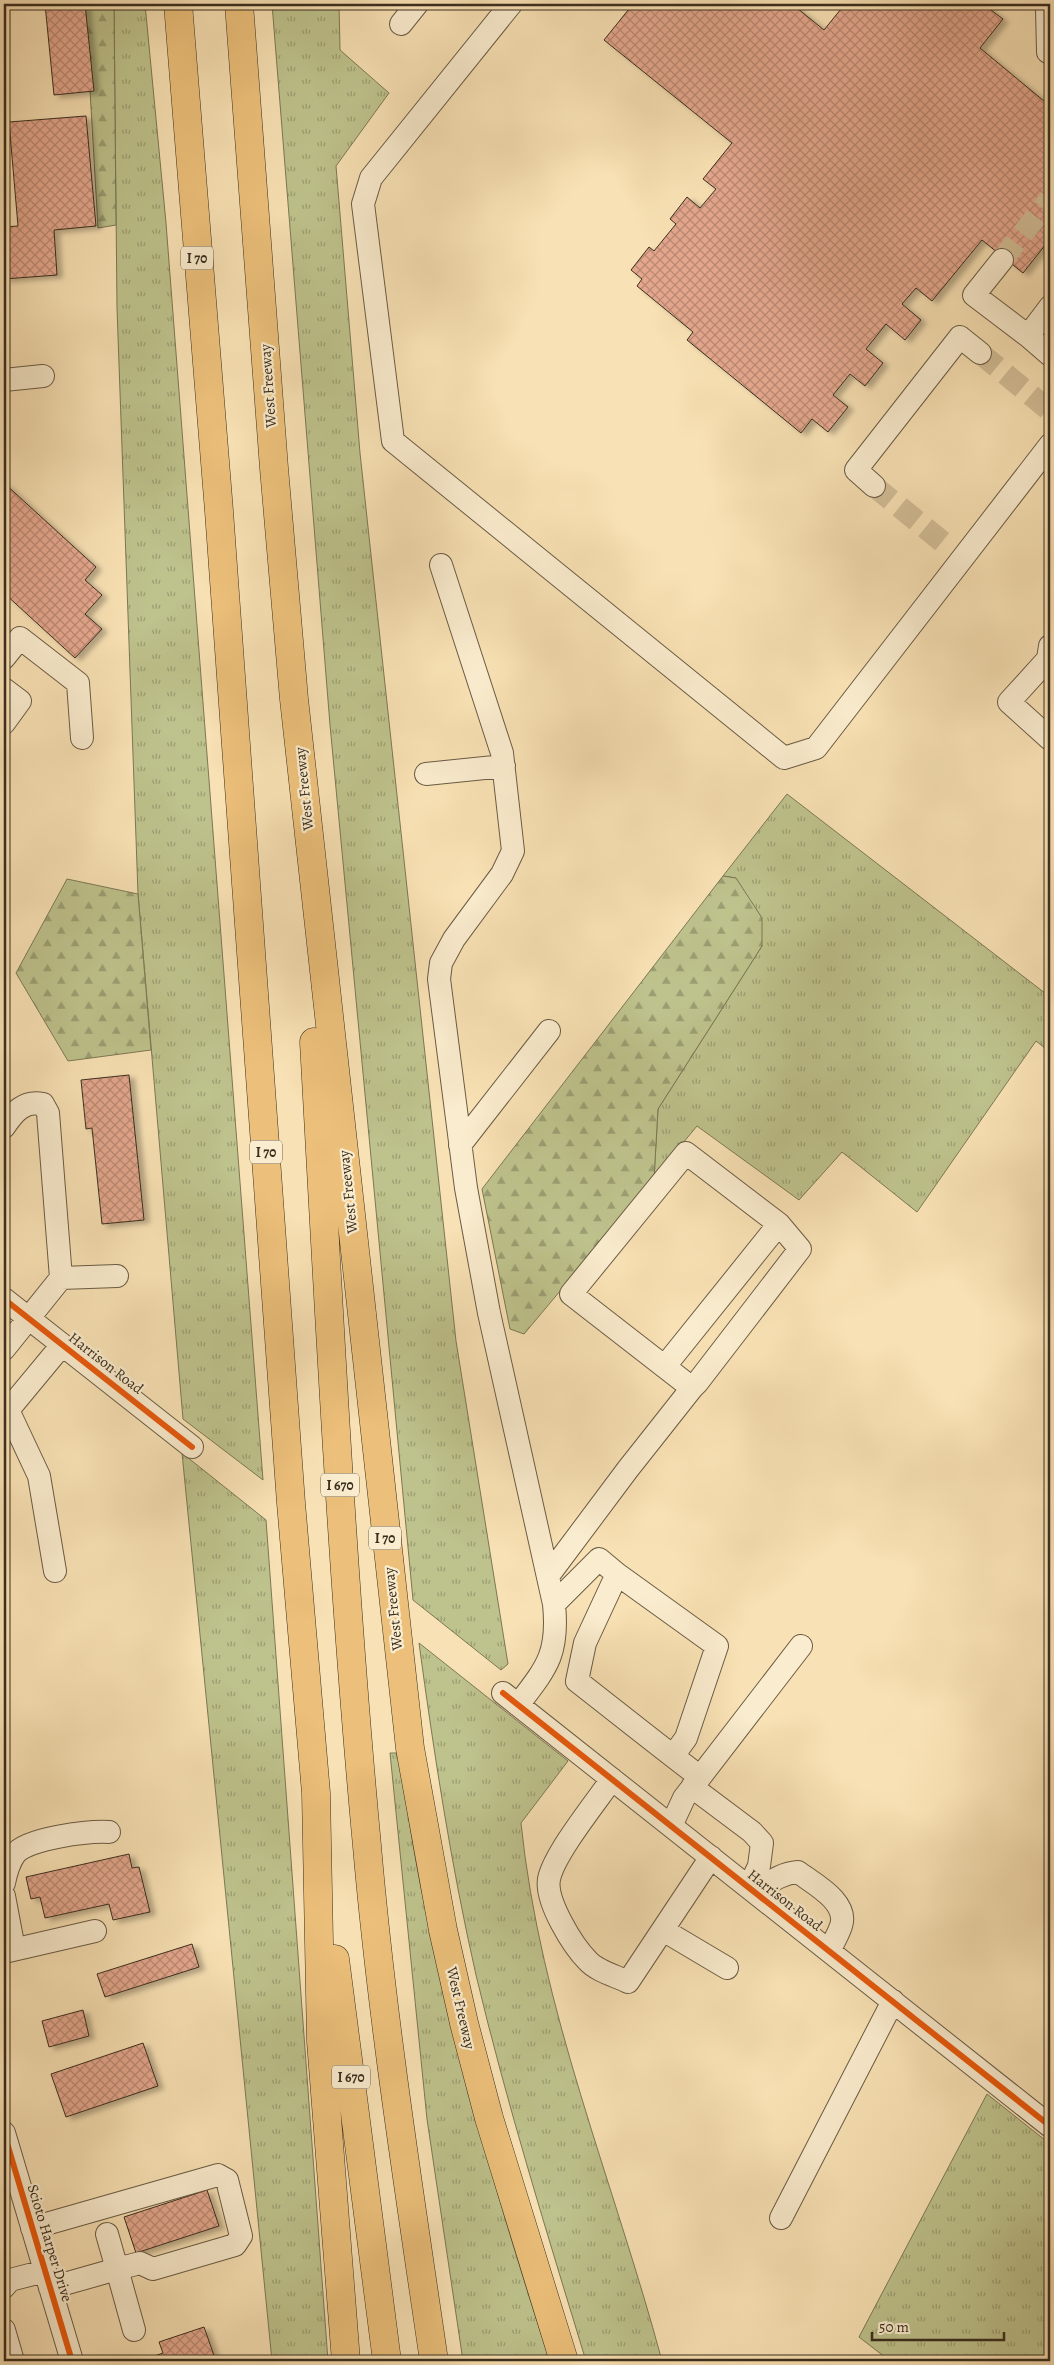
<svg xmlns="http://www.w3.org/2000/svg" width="1054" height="2365" font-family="Alegreya,serif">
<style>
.grass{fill:url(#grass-tufts);stroke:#7c7855}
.forest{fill:url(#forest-firs);stroke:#7c7855}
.building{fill:url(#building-cross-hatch);stroke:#3a2e1e;filter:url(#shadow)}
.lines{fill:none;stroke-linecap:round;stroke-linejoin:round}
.minor-tunnel{stroke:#d2bd96;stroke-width:22;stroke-dasharray:22 11;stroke-linecap:butt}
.minor-casing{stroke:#6a5b44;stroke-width:24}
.highway-casing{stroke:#3a2e1e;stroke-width:29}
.minor{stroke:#faecce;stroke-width:22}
.highway{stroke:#ecc07a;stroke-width:28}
.cycleway-casing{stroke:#faecce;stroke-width:9}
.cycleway{stroke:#e8590c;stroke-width:6}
.labels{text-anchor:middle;stroke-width:4.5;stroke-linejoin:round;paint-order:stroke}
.shield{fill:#faecce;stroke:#746753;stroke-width:1}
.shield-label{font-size:14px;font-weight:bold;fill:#3a2e1e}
.street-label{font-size:15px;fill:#3a2e1e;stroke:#faecce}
</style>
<defs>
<pattern id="grass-tufts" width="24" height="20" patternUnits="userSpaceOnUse" patternTransform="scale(1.25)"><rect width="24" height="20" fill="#bec28c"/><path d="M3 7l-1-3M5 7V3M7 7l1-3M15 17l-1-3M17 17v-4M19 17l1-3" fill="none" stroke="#9b9e72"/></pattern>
<pattern id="forest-firs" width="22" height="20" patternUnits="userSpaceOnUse" patternTransform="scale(1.25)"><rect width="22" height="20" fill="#bec28c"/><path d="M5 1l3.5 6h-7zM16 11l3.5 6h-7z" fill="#9b9e72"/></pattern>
<pattern id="building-cross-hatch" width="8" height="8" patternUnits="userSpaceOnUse" patternTransform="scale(1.25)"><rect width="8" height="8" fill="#e4a78d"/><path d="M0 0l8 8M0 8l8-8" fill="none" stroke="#ba8873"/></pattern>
<filter id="shadow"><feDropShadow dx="5.5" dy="3" stdDeviation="2.5" flood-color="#0004"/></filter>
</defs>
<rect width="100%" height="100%" fill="#f8e1b4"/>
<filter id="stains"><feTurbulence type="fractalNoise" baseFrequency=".004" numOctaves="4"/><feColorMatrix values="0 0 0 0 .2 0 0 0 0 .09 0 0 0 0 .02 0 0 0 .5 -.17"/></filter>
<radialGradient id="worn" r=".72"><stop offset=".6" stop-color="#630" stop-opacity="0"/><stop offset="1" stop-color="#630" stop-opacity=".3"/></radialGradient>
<path class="grass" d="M114 4H145L166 223 263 1480 183 1419 138 894 117 308Z
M272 4H339L340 50 389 93 336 166 360 453 456 1341 508 1664 501 1670 413 1600 330 725Z
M787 794 1050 997V1052L1036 1041 917 1212 842 1152 799 1200 697 1126 654 1178 658 1109 762 946 736 878 723 876Z
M182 1453 266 1520 328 2361H272Z
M419 1643 568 1761 521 1823C540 2009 614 2182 662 2361H586C547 2233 507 2105 476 1975 451 1865 434 1754 419 1643Z
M390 1753H398C407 1802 413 1853 424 1902 457 2057 500 2210 550 2361H463L427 2119Z
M987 2094 1050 2144V2361H890L859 2337Z"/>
<path class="forest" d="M85 4H114L116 225 98 228Z
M723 876 736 878 762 918V946L658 1109 654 1179 524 1334 510 1329 482 1189Z
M67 879 138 894 151 1050 68 1061 16 973Z"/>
<path class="building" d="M45 4H85L94 91 54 95Z
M633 4H792L824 30 845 4H983L1003 19 980 48 1050 106V239L1023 273 982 240 932 301 916 288 902 304 921 320 905 340 886 324 866 349 883 363 865 386 850 374 833 395 848 407 828 432 812 419 801 433 687 340 693 332 637 286 642 279 631 270 649 247 654 251 676 224 670 219 687 197 700 208 716 189 703 179 732 143 604 40Z
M86 116 96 226 54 230 57 275 4 279V227L18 226 9 122Z
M4 483 96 567 85 580 102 595 85 614 102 629 75 658 4 593Z
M129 1075 144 1220 102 1224 92 1128 86 1129 81 1080Z
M129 1854 132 1868 139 1867 150 1912 113 1920 109 1904 45 1918 40 1897 31 1899 26 1877Z
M192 1944 199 1967 105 1997 97 1974Z
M83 2010 89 2036 49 2047 42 2021Z
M143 2043 158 2086 66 2117 51 2074Z
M207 2190 219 2226 136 2253 124 2217Z
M204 2327 216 2361H140L163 2353 159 2342Z"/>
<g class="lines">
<path class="minor-tunnel" d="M1002 260 1050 199
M980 353 1050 411
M874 486 950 548"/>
<g class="minor-casing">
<path id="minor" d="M511 4 371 178 363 204 393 441 784 758 816 748 1050 445
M1047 8 1048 52 1050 53
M401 24 417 4
M1002 260 974 295 1028 336
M1050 307 1028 336 1050 355
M4 380 43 376
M874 486 856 470 960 337 980 353
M441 565 502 753 513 851 502 874 454 939 441 963 439 979 466 1188 489 1313 554 1604C559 1654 547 1667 518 1705
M1050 646 1048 659 1009 702 1050 739
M4 658 20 638 78 683 82 738
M4 689 20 701 4 723
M426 774 504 766
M4 1127C14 1112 24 1100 43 1104L48 1113 61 1278 4 1349
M460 1145 549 1031
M61 1278 117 1276
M4 1299 192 1447
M665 1366 779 1224
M8 1410 39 1476 55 1571
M4 1415 62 1345
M548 1576 628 1469 692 1388 697 1383 800 1249 779 1224 686 1153 571 1294 692 1388
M554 1604 599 1559 617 1574
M503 1693 1050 2126
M673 1756 686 1738 717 1646 617 1574 585 1643 577 1681C618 1713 658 1745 700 1777
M612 1779C596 1802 554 1854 549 1879 545 1901 573 1946 588 1961 597 1971 616 1976 628 1982L711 1857
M692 1787 752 1832 762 1843 759 1866 749 1887
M671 1826 684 1798 801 1646
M4 1883C6 1873 9 1862 15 1854 27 1838 89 1831 109 1832
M755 1892C769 1883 781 1873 798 1872 814 1884 849 1902 841 1926 838 1935 833 1943 829 1951
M4 1896 14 1949
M663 1930 727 1968
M4 1952 95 1931
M4 2133 72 2361
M781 2218 893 2001
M32 2228 218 2175 227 2180 241 2236 235 2245 153 2269 140 2263 117 2269 107 2234
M4 2287 10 2280 45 2271
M50 2288 117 2269 134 2330
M4 2330 13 2361"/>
</g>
<g class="highway-casing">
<path id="highway" d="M178 4 219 511 291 1503 316 1793 321 2041 346 2361
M239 4 274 468 294 699 410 1748 443 1930 464 2023 489 2118 564 2361
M314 1042C329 1310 342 1579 367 1846 382 2019 409 2190 434 2361
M335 1959 387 2361"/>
</g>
<use href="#minor" class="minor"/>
<use href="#highway" class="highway"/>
<g class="cycleway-casing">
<path id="cycleway" d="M4 1299 192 1447
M503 1693 1050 2126
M4 2133 72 2361"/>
</g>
<use href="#cycleway" class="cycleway"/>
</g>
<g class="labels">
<g class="shield">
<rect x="181" y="246.5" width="32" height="23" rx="4"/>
<rect x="250" y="1140.5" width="32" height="23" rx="4"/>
<rect x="321" y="1473.5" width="38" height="23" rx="4"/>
<rect x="369" y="1526.5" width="32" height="23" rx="4"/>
<rect x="332" y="2065.5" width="38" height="23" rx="4"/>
</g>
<g class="shield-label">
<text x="197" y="263">I 70</text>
<text x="266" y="1157">I 70</text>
<text x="340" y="1490">I 670</text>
<text x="385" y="1543">I 70</text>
<text x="351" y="2082">I 670</text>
</g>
<g class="street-label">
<text transform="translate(268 386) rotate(-94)" y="5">West Freeway</text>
<text transform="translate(304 789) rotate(-96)" y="5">West Freeway</text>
<text transform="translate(348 1192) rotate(-96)" y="5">West Freeway</text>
<text transform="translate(106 1363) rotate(38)" y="5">Harrison Road</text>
<text transform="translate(393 1609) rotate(-96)" y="5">West Freeway</text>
<text transform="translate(785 1900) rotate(38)" y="5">Harrison Road</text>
<text transform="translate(461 2008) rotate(77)" y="5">West Freeway</text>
<text transform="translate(50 2243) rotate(73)" y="5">Scioto Harper Drive</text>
</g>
</g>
<rect width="1054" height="2365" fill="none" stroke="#f8e1b4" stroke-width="20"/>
<rect x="5" y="5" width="1044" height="2355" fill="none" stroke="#3a2e1e" stroke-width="2.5"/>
<rect x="10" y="10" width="1034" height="2345" fill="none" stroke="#3a2e1e"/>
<path d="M872 2332v8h132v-8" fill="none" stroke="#3a2e1e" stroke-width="2.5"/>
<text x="879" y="2332" font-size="15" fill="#3a2e1e" stroke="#faecce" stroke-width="4" paint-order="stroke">50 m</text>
<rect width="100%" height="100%" filter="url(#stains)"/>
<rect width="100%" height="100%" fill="url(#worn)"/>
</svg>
